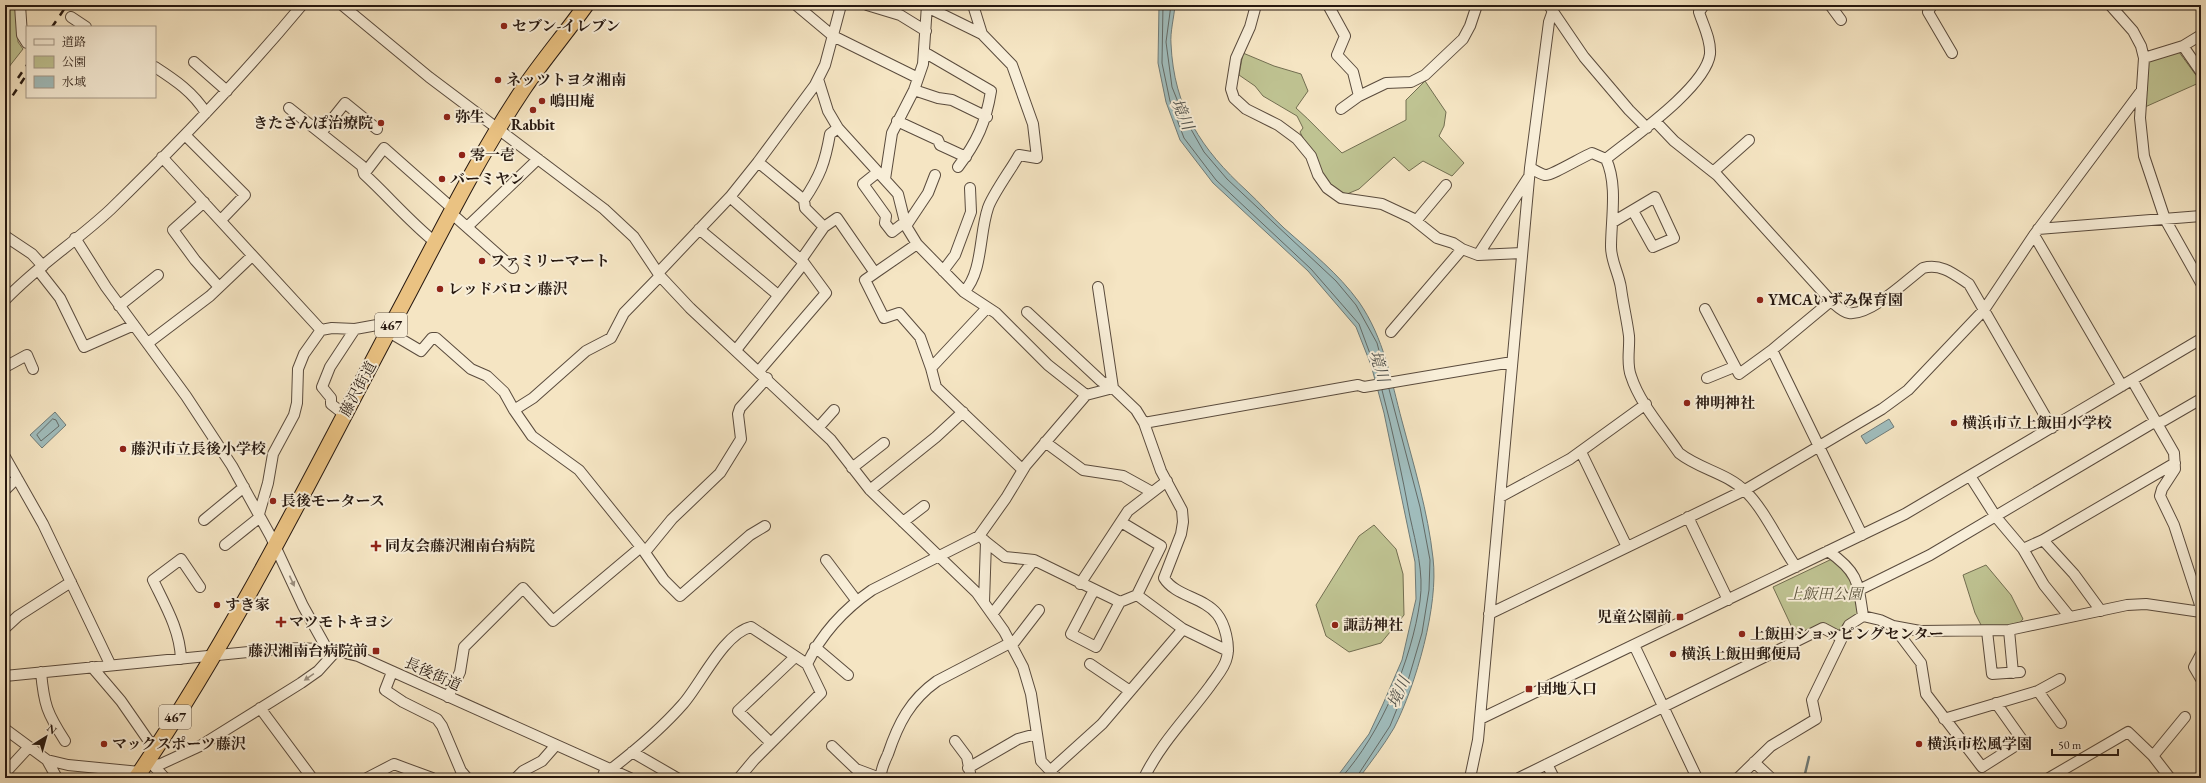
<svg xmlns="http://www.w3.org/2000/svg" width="2206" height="783" font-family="'EB Garamond','Noto Serif JP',serif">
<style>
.green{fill:#bfc392;stroke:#726e51}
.water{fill:#a0bdbd;stroke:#6f7b78}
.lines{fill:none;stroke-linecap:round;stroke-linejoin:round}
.shore{stroke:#636a66;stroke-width:1}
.stream{stroke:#6f7b78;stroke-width:2.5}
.minor-casing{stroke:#5a4b3d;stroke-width:12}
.highway-casing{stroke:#261810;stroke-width:17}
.minor{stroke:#f8eed8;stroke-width:10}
.highway{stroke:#eac282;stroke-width:15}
.rail{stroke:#261810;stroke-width:2.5;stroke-dasharray:7 7;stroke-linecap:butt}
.oneway{fill:#9a8e7e}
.poi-dot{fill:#8f2418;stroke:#f8eed8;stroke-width:1.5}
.labels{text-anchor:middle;stroke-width:4;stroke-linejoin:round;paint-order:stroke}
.shield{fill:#f8eed8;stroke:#65584c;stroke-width:1}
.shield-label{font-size:14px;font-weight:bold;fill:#261810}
.poi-label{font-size:15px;font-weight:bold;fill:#261810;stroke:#f8eed8;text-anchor:start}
.street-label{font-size:15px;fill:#261810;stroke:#f8eed8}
.park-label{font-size:15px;font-style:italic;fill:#5c543e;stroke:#f8eed8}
.water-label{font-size:16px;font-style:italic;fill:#51524d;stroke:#f8eed8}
</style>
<rect width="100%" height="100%" fill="#f5e5c3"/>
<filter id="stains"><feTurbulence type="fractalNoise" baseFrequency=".005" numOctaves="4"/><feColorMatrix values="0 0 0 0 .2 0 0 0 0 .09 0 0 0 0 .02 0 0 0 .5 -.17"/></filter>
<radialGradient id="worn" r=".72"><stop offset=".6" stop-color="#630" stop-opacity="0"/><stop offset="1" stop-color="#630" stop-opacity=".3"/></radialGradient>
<path class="green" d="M5 5H16L18 42 23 49 5 72Z
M2179 52 2201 82 2145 107 2148 60Z
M1243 53 1274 66 1301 74 1308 91 1296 108C1312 122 1326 138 1342 153L1406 120V100L1425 81 1446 112 1444 126 1439 136 1464 163 1452 176 1423 161 1409 171 1394 157 1359 189 1347 194 1334 190 1320 172 1300 132 1303 128 1297 116 1263 96 1255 86 1239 75Z
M1374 525 1396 549 1403 574 1404 615 1381 643 1349 652 1326 636 1316 605 1359 536Z
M1834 558C1853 575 1854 589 1859 613L1844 623 1838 632 1822 623 1796 636 1773 587Z
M1986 565 2011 595 2023 619 2018 625 1982 627 1975 613 1963 575Z"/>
<path class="water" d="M1159 5H1175C1174 18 1170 32 1171 44 1174 108 1201 149 1247 191 1260 203 1271 216 1284 228 1311 252 1338 273 1359 302 1384 338 1391 380 1402 421 1414 466 1428 512 1433 558 1439 605 1416 685 1394 728 1384 745 1371 762 1359 778H1336L1369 734 1383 704 1402 660 1416 599 1415 562 1384 413 1371 365 1356 327 1308 271 1213 183 1180 140 1166 102 1158 63Z
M55 412 66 425 42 448 30 435Z
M1889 419 1894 427 1866 444 1861 436Z"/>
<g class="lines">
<path class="shore" d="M1163 5 1162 63 1170 101 1184 138 1216 180 1311 269 1359 324 1379 378
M1171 5 1166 42 1172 87 1184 117 1204 152 1227 179 1336 281 1356 305 1377 343 1386 377
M53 419 56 420 59 426 41 441 37 435Z
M1341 778C1381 734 1412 659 1420 601 1424 573 1416 544 1410 517 1402 474 1393 432 1382 390
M1356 778 1390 726 1407 684 1422 633 1429 590 1430 560 1420 507 1389 389"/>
<path class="stream" d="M1804 778 1809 757"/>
<g class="minor-casing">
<path id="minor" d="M20 5 22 35 27 43
M342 5 429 77 604 209 634 237 660 276 690 308 831 440 870 490 977 593 1004 631 1023 667 1031 694 1041 761 1057 778
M796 5 833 36 918 78
M867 5 900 15 926 31
M973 5 982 34
M1256 5 1250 27 1236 58 1231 89 1234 98 1246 109 1278 125 1297 139 1311 156 1318 175 1327 188 1341 198 1382 204 1412 218 1437 238 1453 243 1462 249 1478 255 1522 253
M1328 5 1345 36 1337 55 1353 72 1359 96
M1830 5 1841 20
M1932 5 1928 12 1952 53
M2110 5 2133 31 2141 46 2144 58 2140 118 2144 156 2165 219 2201 283
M927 7 982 34 1012 65 1033 124 1037 158 1019 155C1012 168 992 195 988 208 979 234 983 272 964 292
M1550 7 1584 57 1629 110 1647 128
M71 17 86 27
M2183 46 2201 72
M924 52 991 91C986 122 977 142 958 167
M2144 58 2183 46 2201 35
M194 62 227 91
M155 67C175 80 193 92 206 113
M818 79 828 111 838 128
M914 90 938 98 952 100 987 117
M289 108 362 166 364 174C388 196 410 222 435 242
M1341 109 1359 96 1386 83 1411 82 1425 75 1463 39 1470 26 1477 5
M897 121 938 140 940 145 966 157
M1655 121 1674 141 1717 175 1831 301C1836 305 1842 312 1849 313 1870 316 1907 280 1923 268 1941 263 1954 274 1969 284L2052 428
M321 133 345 103 377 129
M185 135 245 195 221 220
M162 157 321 330
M1606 159C1632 138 1706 87 1710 54 1711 39 1703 25 1699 12L1704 5
M758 162 804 200C820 176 825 163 830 134L838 128 898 194 906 226 917 244 964 292 996 313 1048 365 1086 395
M1530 168C1535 170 1540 174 1545 175 1551 176 1582 157 1592 153L1606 159C1618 185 1611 219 1611 247 1611 261 1619 274 1621 288 1623 304 1627 320 1629 336 1630 349 1626 363 1631 376 1640 404 1663 429 1679 453 1699 469 1727 473 1745 491 1763 507 1781 546 1796 567
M878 172 863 184 886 216 885 223 892 232 905 222
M1713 172 1749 140
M364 174 384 148 453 209
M885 179 892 133 914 90 923 64 927 5
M730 197 801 260
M804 200 805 208 824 227
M204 202 173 230 195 260 219 287
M451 213 513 268
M1416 221 1446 185
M1613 222 1655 197 1674 238 1653 247 1633 211
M906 226 928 193 935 175
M467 227 538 159
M699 229 778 295
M2038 229 2201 216
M2034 235 2122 386
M5 236 32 254 43 266
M75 238 106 287 186 396 232 466 270 535 303 606 327 649
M1478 255 1528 178
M38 270 60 298 84 347 134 325
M943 271 955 255 971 212 970 188
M658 273 730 197 758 162 815 85 825 65 841 5
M875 273 865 280 884 318 899 313 920 337 931 368
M1098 287 1113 388 1136 410 1144 423 1161 471 1182 510 1183 522 1181 534 1164 578C1175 596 1203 597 1217 614 1225 624 1230 645 1227 657 1225 668 1216 677 1210 686 1188 716 1160 744 1144 778
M5 300C37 266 77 241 111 209 178 144 242 77 302 5
M1831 301 1772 350 1862 535
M119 306 158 275
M987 308 931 368 936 387 1023 470
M1705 309 1739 374 1772 350
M1027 312 1101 381 1113 388
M1391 332 1462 249
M148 343 210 296 252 256
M736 350 804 263 801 260 824 227 837 218 875 273 917 244
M5 367 27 355 33 369
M759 371 826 293 804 263
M1707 378 1734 367
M2132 380 2174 453 2175 469 2162 489 2160 496 2174 525 2201 608
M514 410 533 398 586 351 611 338 624 313 660 276
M345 415 331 404V398L322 387 330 367 355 329
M1144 423 1358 385 1364 387 1512 362
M818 428 834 410
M1045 442 1083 470 1123 476 1152 492
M1581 452 1627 547
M5 457 43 524 110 664
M852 468 884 443
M1970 476 1996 517 2023 549 2043 540 2175 463
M5 490 17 478
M870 490 936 437 963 412
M1500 497 1570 459 1646 404
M259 514 268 483 273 454 294 415 297 403 298 369 304 354 321 330 332 328 355 329 377 325 421 351 432 338H436L471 369 487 376 504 392 514 410 532 436 579 470 641 547
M1688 517 1728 600
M204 520 244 487
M903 522 924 506
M1121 522 1161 546 1137 595
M984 540 986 542 984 602
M2043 540 2074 574 2101 611
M986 542 1005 557 1034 560 1120 602 1137 595 1183 629 1228 651
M225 545 260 517
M2023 549 2044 585 2069 616
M1828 551C1858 572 1858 582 1863 616
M645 552 672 519 720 473 741 439 738 414 740 408 767 378
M826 560 856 600
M1080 584 1128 511 1167 481
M1094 590 1071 634 1096 647 1120 602
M1859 590 1930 555 2151 424 2163 421 2201 399
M993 613 1034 560
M1489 614 1745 490 1882 409 1908 390 1984 310 2034 235 2142 90
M1893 626 1921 663 1926 694 1982 767 2023 741 1996 703
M5 628 18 616 71 582
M2009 630 2013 673
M1987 631 1992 674 2020 672
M1012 645 1039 610
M1634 645 1697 778
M815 647 848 675
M2201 654 2194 667 2201 679
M181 659C180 630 165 605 153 580L181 559 200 587
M807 664C822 633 843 610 872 590L979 536 1006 498 1026 465 1086 395 1113 388
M1090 664 1130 691
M92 667 121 701 155 750
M41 672C44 705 47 713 65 741
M392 672 385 690 403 702 437 719 442 726 461 771 467 778
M5 676 278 649C306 647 330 648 358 656L630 778
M2038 691 2061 723
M448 697 460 672 464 647 523 588 553 621 641 547 664 580 680 596 750 535 765 526
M260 708 312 778
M1480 719 1905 514 2201 339
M1944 719 2038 691 2060 679
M5 729 47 760 57 778
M955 741 967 757 971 778
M771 743 738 711 795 657
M832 746 856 769 880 778
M632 752 677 778
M2153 756 2185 717
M47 760 68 765 140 772
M1754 762 1771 778
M151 763 165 778
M1547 764 1554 778
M154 765 161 764 200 746 301 683 318 671 337 650
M968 768 1018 739 1036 734
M610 770C636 750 662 728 683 704 700 685 724 633 751 627L807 664 821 693 754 760 739 778
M1050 771 1102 724 1183 629
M5 773 28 748
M367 778 394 764 432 778
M516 778 523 771 542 761 556 745
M602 778 606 768
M881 778C880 770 885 761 888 754 898 724 910 700 937 681L1010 643
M1470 778 1478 740 1530 168 1549 22 1555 5
M1519 778 1823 628 1842 638 1849 625 1863 616 1880 620 1893 626 1920 631 2009 630 2127 605 2146 604 2201 612
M1738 778 1771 746 1816 719 1812 700 1842 638
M2049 778 2128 732 2153 756 2170 778
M2199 778 2201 776"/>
</g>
<g class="highway-casing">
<path id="highway" d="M136 778C239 627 319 461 405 300 443 228 479 155 524 88 543 60 566 33 586 5"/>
</g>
<use href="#minor" class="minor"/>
<use href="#highway" class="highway"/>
<path class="rail" d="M52 27 67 5
M18 78 27 65
M5 107 27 74"/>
</g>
<defs><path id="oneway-solid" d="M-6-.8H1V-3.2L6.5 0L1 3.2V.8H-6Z"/></defs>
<g class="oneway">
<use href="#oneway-solid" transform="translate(292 581) rotate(65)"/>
<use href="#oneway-solid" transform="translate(309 677) rotate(145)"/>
</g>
<g class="poi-dot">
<circle cx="504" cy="26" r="4"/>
<circle cx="498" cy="80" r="4"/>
<circle cx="542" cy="101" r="4"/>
<circle cx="533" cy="110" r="4"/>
<circle cx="447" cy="117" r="4"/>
<circle cx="381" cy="123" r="4"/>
<circle cx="462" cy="155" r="4"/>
<circle cx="442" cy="179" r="4"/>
<circle cx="482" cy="261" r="4"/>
<circle cx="440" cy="289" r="4"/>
<circle cx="1760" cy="300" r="4"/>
<circle cx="1687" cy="403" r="4"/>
<circle cx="1954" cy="423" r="4"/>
<circle cx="123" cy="449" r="4"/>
<circle cx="273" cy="501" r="4"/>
<path d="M374 540h4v4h4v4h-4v4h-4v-4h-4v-4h4z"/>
<circle cx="217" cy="605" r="4"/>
<rect x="1676" y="613" width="8" height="8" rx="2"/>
<path d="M279 616h4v4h4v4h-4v4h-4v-4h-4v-4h4z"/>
<circle cx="1335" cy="625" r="4"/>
<circle cx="1742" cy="634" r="4"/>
<rect x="372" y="647" width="8" height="8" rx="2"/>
<circle cx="1673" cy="654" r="4"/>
<rect x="1525" y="685" width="8" height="8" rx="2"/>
<circle cx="104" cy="744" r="4"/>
<circle cx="1919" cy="744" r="4"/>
</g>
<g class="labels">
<g class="shield">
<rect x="375" y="313" width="32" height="24" rx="3"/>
<rect x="159" y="705" width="32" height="24" rx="3"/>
</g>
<g class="shield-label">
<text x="391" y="330">467</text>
<text x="175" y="722">467</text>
</g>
<g class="poi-label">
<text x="512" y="31">セブン-イレブン</text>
<text x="506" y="85">ネッツトヨタ湘南</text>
<text x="550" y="106">嶋田庵</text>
<text x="455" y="122">弥生</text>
<text x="373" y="128" text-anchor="end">きたさんぽ治療院</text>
<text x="533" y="130" text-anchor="middle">Rabbit</text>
<text x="470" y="160">零一壱</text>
<text x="450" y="184">バーミヤン</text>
<text x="490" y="266">ファミリーマート</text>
<text x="448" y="294">レッドバロン藤沢</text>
<text x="1768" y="305">YMCAいずみ保育園</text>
<text x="1695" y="408">神明神社</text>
<text x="1962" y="428">横浜市立上飯田小学校</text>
<text x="131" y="454">藤沢市立長後小学校</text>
<text x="281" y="506">長後モータース</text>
<text x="385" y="551">同友会藤沢湘南台病院</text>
<text x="225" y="610">すき家</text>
<text x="1672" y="622" text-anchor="end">児童公園前</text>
<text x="289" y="627">マツモトキヨシ</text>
<text x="1343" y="630">諏訪神社</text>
<text x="1750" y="639">上飯田ショッピングセンター</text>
<text x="368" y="656" text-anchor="end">藤沢湘南台病院前</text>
<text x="1681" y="659">横浜上飯田郵便局</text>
<text x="1537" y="694">団地入口</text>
<text x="112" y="749">マックスポーツ藤沢</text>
<text x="1927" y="749">横浜市松風学園</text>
</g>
<g class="street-label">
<text transform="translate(358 389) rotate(-62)" y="5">藤沢街道</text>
<text transform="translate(433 674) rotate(24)" y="5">長後街道</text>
</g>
<g class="park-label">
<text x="1825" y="599">上飯田公園</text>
</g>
<g class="water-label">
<text transform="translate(1183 114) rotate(66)" y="6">境川</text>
<text transform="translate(1380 366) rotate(73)" y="6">境川</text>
<text transform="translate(1398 692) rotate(-66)" y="6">境川</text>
</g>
</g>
<rect width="2206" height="783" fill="none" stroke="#f5e5c3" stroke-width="20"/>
<rect x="6" y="6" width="2194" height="771" fill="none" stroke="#261810" stroke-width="2"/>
<rect x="10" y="10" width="2186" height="763" fill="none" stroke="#261810"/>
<rect x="26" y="26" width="130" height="72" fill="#f8eed8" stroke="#a49888"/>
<rect x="34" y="39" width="20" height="6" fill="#f8eed8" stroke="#a49888"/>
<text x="62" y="46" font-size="12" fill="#261810">道路</text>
<rect x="34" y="56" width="20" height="12" fill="#bfc392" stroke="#a49888"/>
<text x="62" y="66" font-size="12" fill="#261810">公園</text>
<rect x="34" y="76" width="20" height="12" fill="#a0bdbd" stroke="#a49888"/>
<text x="62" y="86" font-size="12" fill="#261810">水域</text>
<g transform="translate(46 737) rotate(37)" stroke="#f8eed8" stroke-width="3" paint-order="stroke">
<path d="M0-3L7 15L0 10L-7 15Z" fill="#261810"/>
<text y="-6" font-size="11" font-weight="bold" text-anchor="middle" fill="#261810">N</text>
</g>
<path d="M2052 749v6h66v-6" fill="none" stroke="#261810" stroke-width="2"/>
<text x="2058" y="749" font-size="12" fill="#261810" stroke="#f8eed8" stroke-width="3" paint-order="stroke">50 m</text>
<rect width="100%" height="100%" filter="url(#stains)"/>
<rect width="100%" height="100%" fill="url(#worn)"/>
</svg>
